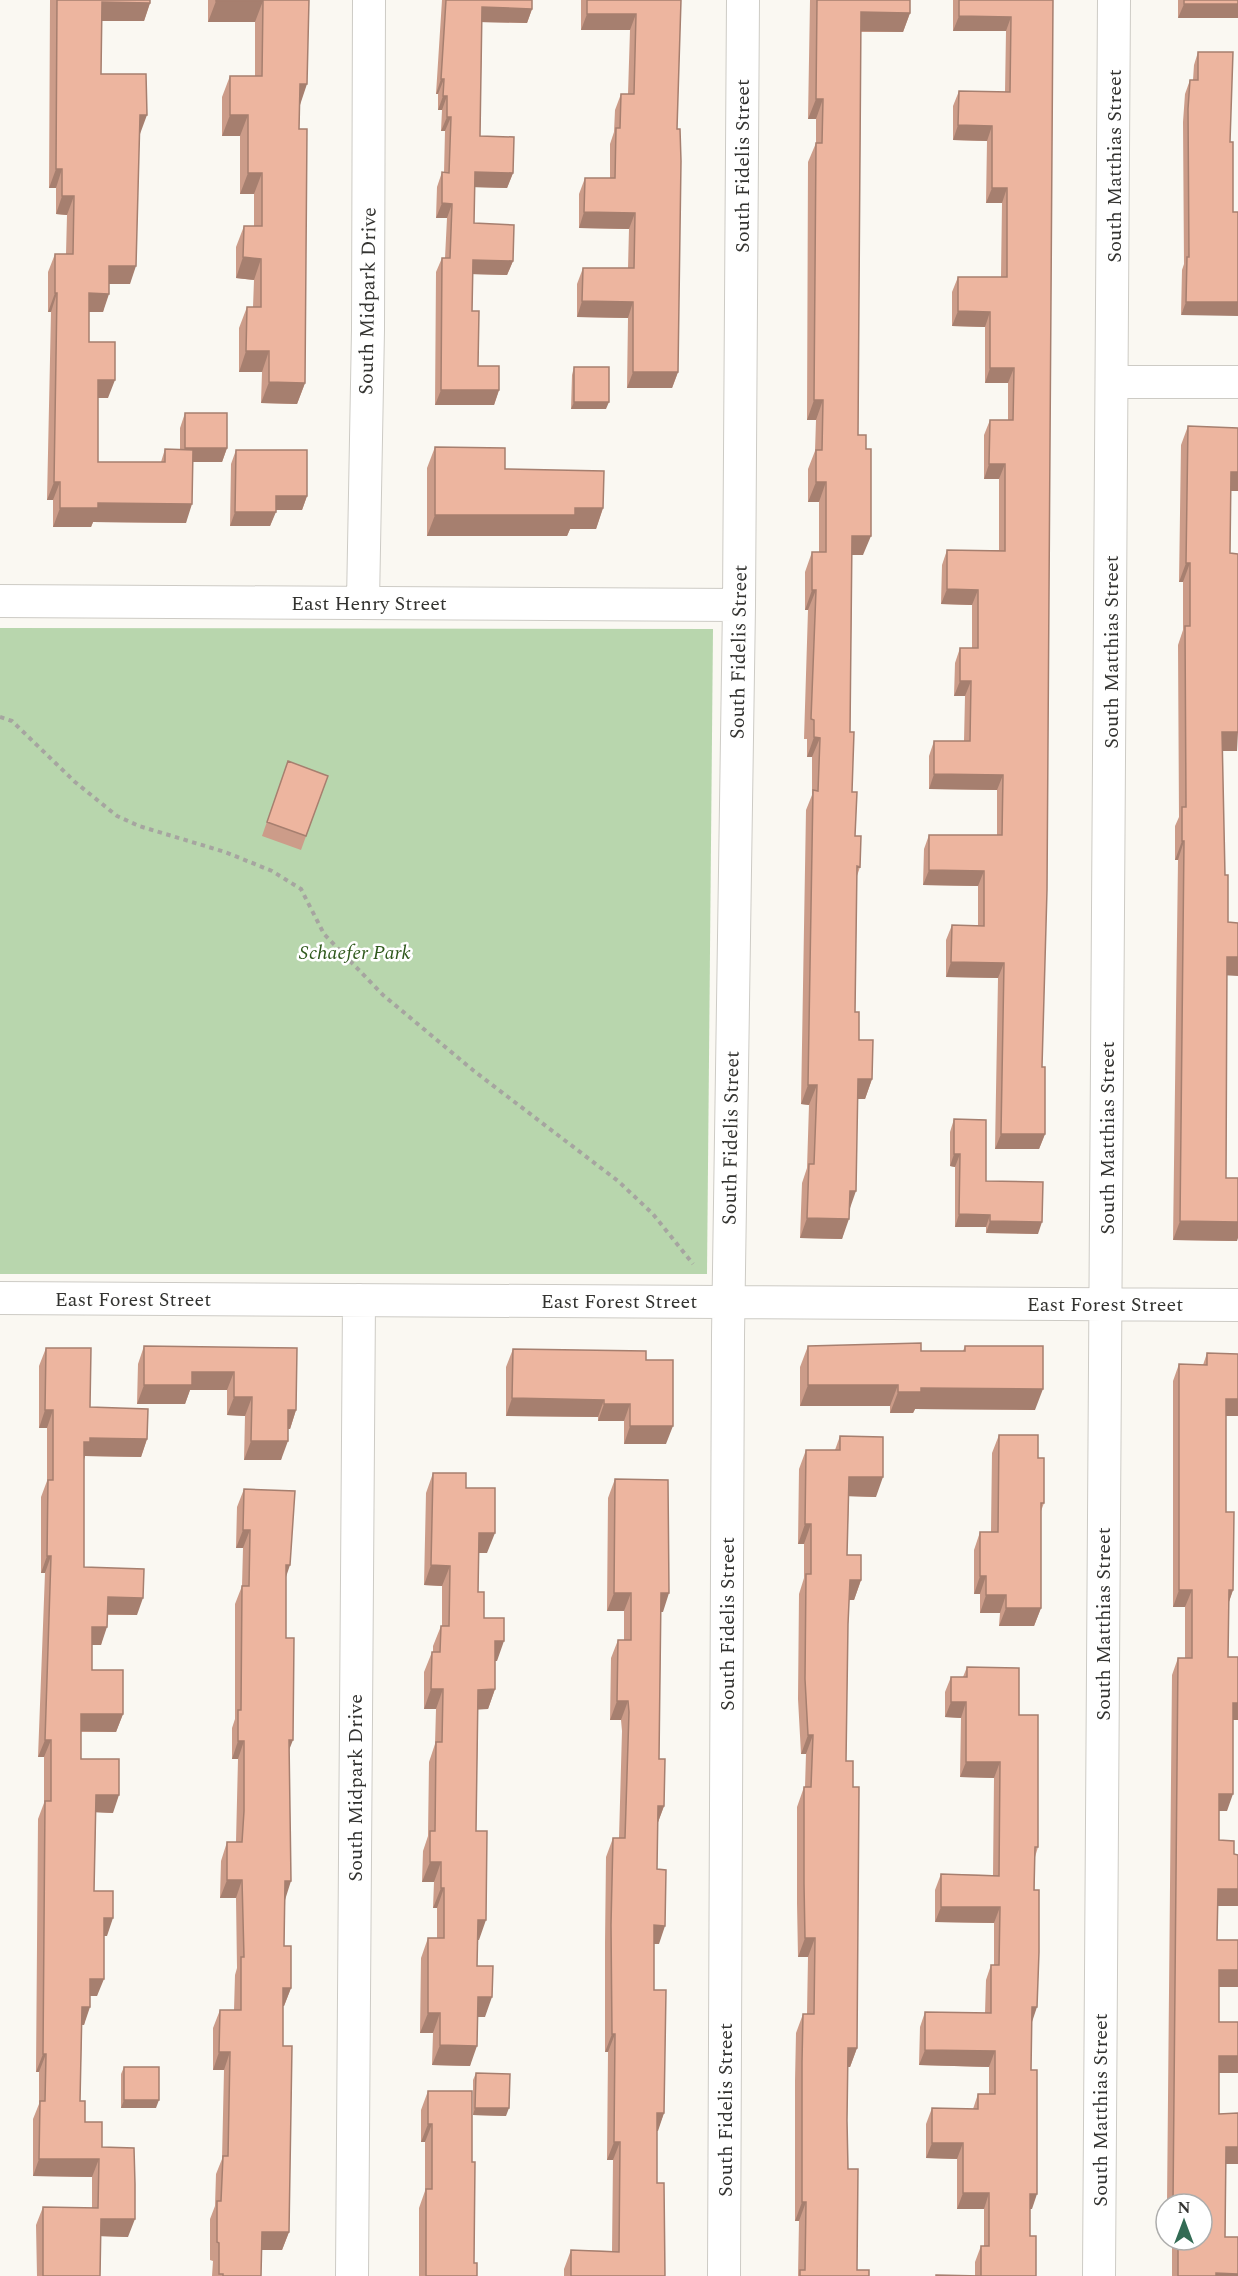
<svg xmlns="http://www.w3.org/2000/svg" width="1238" height="2276" font-family="Spectral,serif">
<style>
.green{fill:#b8d6ad}
.lines{fill:none;stroke-linecap:round;stroke-linejoin:round}
.minor-casing{stroke:#cdcbc5;stroke-width:34}
.path{stroke:#a6a5a0;stroke-width:4;stroke-dasharray:4.5 4.5;stroke-linecap:butt}
.minor{stroke:#fff;stroke-width:32}
.wall{fill:#cc9c89}
.shaded-wall{fill:#a67f6f}
.building{fill:#edb59f;stroke:#a67f6f;stroke-width:1.5}
.labels{text-anchor:middle;stroke-width:5;stroke-linejoin:round;paint-order:stroke}
.street-label{font-size:20px;fill:#333330;stroke:#fff}
.park-label{font-size:20px;font-style:italic;fill:#2e581b;stroke:#fff}
</style>
<rect width="100%" height="100%" fill="#faf8f2"/>
<path class="green" d="M0 628 713 629 707 1274H0Z"/>
<g class="lines">
<g class="minor-casing">
<path id="minor" d="M1113 382H1238
M0 601 739 605
M363 602 368 330 369 0
M0 1298 1238 1305
M352 2276 359 1300
M724 2276 728 1336 739 605 743 0
M1099 2276 1114 0"/>
</g>
<path class="path" d="M0 717 12 721 75 782 117 816 139 826 225 852 272 871 301 889 324 934 383 995 474 1071 618 1181 653 1214 693 1264"/>
<use href="#minor" class="minor"/>
</g>
<path class="wall" d="M50 0H150V3L144 21H102L101 74 140 134 130 284H109L103 312H89V342L108 398H98V462H161L165 449H180V428L185 413 227 448 222 462H193L186 523 93 522 91 527H53V500H47L51 312H48V272L55 254H66L67 215 56 214V188H49Z
M208 0H309L300 105 299 129 305 383 297 404 261 403 262 372H239V328L247 307H253L254 280 236 278V247L244 226H254V194H240V136H222V97L230 76H255V22H208Z
M442 0H532V9L527 23 482 22 480 136 513 173 507 188 474 187V223L513 261 507 275 473 274 472 311 478 366 499 390 494 405H435L436 272 442 258H445L447 218H436L437 187 442 172 444 173 445 131H441L442 110H438V94H436Z
M581 0H681L677 129 678 372 672 388H627L628 318 577 317V284L583 268H628L629 229 579 228V194L585 178H610V144L614 132 615 110 621 94H628L630 30H581Z
M810 0H910V13L903 32H861L858 435 863 555H852L850 732 852 792 855 836 860 867 857 876 855 1012 859 1040 872 1079 865 1099H858L850 1209 842 1239 800 1238 802 1183 807 1168 809 1105 801 1104 806 810 812 795V757H807V739H804L808 610H805V572L812 552H819V502H808V469L815 451 816 420H807L808 162 816 143V119H808Z
M953 0H1053L1042 1067 1045 1134 1039 1149H995L998 978 946 977V940L952 925H978V886L923 885 924 849 929 835H997V790L929 789V756L934 741H964L965 696H954L955 663 960 648H972V605L941 604 942 565 947 550H999V479H984V435L990 420H1008V383H985V327L952 326V292L958 277H1001L1002 203H986L987 141 953 140V106L959 91 1005 92 1006 31H953Z
M1178 0H1238L1178 18Z
M1198 52 1230 142 1233 212 1181 315 1182 270 1184 264 1183 122 1185 94 1190 80H1193L1194 65Z
M574 367 606 409H571L572 375Z
M1188 426 1238 428V491H1231L1230 553 1237 751H1222L1227 975 1226 1178 1237 1241 1173 1240 1178 860H1175V826L1179 817 1178 645 1183 630V582H1179L1181 445Z
M435 447 505 469 603 508 596 529H570L567 536H427V468Z
M236 450 307 496 302 510H276L270 526H230L231 464Z
M288 761 328 776 301 850 262 836Z
M954 1119 986 1181 1038 1234 986 1233V1227H955V1167L950 1166V1132Z
M144 1346 297 1348 296 1410 290 1429H288L281 1460H244L245 1416 227 1415V1390H190L185 1404H137L138 1364Z
M808 1346 921 1351H963L965 1346 1035 1410 915 1409 913 1413H890V1406H800V1367Z
M46 1348 90 1407 147 1439 141 1457 85 1456 84 1458V1567L137 1615H107L101 1645H92V1670L123 1714 116 1732H81V1759L113 1813 96 1812 94 1891 107 1936H104L97 1996H90L84 2025H82L80 2101 85 2122 102 2147 128 2237 101 2236 100 2276H37L36 2225 43 2207 92 2208V2177L33 2176V2119L39 2104V2072H36L38 1819 44 1803V1757H38L45 1573H41V1497L47 1481V1428H39V1366Z
M513 1349 646 1360 666 1444H624V1421H598V1417L506 1416V1367Z
M1207 1353 1226 1416V1512L1233 1590 1229 1602 1228 1657 1238 1720H1233L1227 1811H1219V1840L1234 1854 1238 1855V1906H1218L1217 1940 1219 2022H1238V2073H1219V2114L1238 2113V2164H1226L1225 2237 1238 2276H1172V2240H1202V2204H1167L1172 1675 1178 1658H1185V1607H1173V1381L1179 1364 1203 1365Z
M999 1435 1038 1458 1044 1503 1041 1511V1608L1034 1626H999L1000 1613H980V1594H974V1550L980 1532H991L992 1453Z
M840 1436 876 1497 849 1496 847 1555 861 1580 854 1600H849L848 1624 846 1761 853 1787 857 2048 850 2067H848L847 2120 848 2169 857 2270 869 2276H798L799 2221H795V2081L796 2033 803 2014H807L808 1957H798L797 1903V1807L804 1787H805L806 1754H801L798 1699 799 1594 804 1578V1544H798L799 1469 806 1450H835Z
M433 1473 466 1488 487 1553H479L478 1592 484 1618 497 1661H495V1689L488 1709H478L476 1831 479 1940H478L477 1966 485 2017H478L470 2066 432 2065 433 2033H420L421 1958 428 1938H437V1908H433L434 1882H422L423 1851 428 1836 429 1762 435 1744 436 1709H424V1672L432 1652H433V1646L441 1626H442V1586L424 1585 426 1493Z
M615 1479 663 1612H661L659 1759 664 1806 658 1822 657 1869 659 1944H654V1990L664 2113 657 2131V2183L665 2276H564V2269L571 2250 612 2251 613 2160H607L608 2052H605V1943L606 1857 613 1838H619L622 1731 621 1720H610L611 1658 618 1640H624V1611H607L608 1498Z
M244 1489 286 1576V1638L289 1749 284 1946 291 1988 284 2006H283V2046L289 2232 282 2250H261V2276H212L213 2261 210 2260V2219L215 2206 216 2174 222 2159 224 2070H213V2028L220 2010H234L235 1975 237 1968 236 1898H220L221 1861 227 1842H236L238 1759H232V1728L235 1719V1604L242 1586 243 1548H236L237 1507Z
M967 1667 1019 1715 1038 1847 1035 1857 1031 2070 1032 2209H1030V2236L1036 2276H975V2262L981 2246H984V2209H957V2159L926 2158V2124L932 2108 973 2109 978 2094H989V2067L919 2065 920 2027 925 2012 985 2013 986 1980 991 1965H994V1923L935 1922V1890L941 1874 993 1875 994 1778 960 1777 961 1718 945 1717V1692L951 1677H963Z
M124 2067 156 2108H121V2074Z
M476 2073 506 2116 473 2115V2080Z
M428 2091 472 2162 474 2263 477 2276H419V2208L425 2191V2142H421V2110Z"/>
<path class="shaded-wall" d="M216 1H263L255 22H208Z
M102 2 150 3 144 21H95Z
M1184 4H1238V18H1178Z
M482 7 532 9 527 23 477 22Z
M861 12 910 13 903 32 854 31Z
M587 14H636L630 30H581Z
M959 16 1011 17 1006 31H953Z
M441 79H444L438 94H436Z
M300 84H307L300 105Z
M443 96H447L442 110H438Z
M816 99H823L816 119H808Z
M140 115H147L140 134H133Z
M230 115H248L240 136H222Z
M447 117H451L445 131H441Z
M958 125 992 126 987 141 953 140Z
M56 169H62L56 188H49Z
M475 172 513 173 507 188 470 187Z
M248 173H262L254 194H240Z
M992 188H1007L1002 203H986Z
M62 196H74L67 215 56 214Z
M442 203 452 204 447 218H436Z
M584 212 635 213 629 229 579 228Z
M243 257 261 259 254 280 236 278Z
M473 260 513 261 507 275 468 274Z
M109 266H136L130 284H103Z
M55 293H57L51 312H48Z
M89 293 109 294 103 312H82Z
M582 301 633 302 628 318 577 317Z
M1186 302H1238V316L1181 315Z
M958 311 990 312 985 327 952 326Z
M246 351H269L262 372H239Z
M990 368H1014L1008 383H985Z
M633 372H678L672 388H627Z
M98 380H115L108 398H92Z
M269 382 305 383 297 404 261 403Z
M441 390H499L494 405H435Z
M814 400H823L816 420H807Z
M574 402H609L606 409H571Z
M185 448H227L222 462H180Z
M989 464H1005L999 479H984Z
M1231 472H1238V491H1224Z
M54 482H60L53 500H47Z
M816 482H826L819 502H808Z
M276 496H307L302 510H271Z
M98 503 192 504 186 523 93 522 91 527H53L60 508Z
M575 508H603L596 529H570L567 536H427L435 515Z
M235 512H276L270 526H230Z
M852 536H871L863 555H845Z
M1186 563H1190L1183 582H1179Z
M947 589 978 590 972 605 941 604Z
M812 590H816L808 610H805Z
M960 681H971L965 696H954Z
M1222 732H1238L1237 751H1215Z
M814 737 820 738 812 757H807Z
M934 774 1003 775 997 790 929 789Z
M1182 841H1184L1178 860H1175Z
M929 870 984 871 978 886 923 885Z
M1227 957H1238V976L1220 975Z
M951 962 1004 963 998 978 946 977Z
M858 1079H872L865 1099H851Z
M808 1085H817L809 1105 801 1104Z
M1001 1134H1045L1039 1149H995Z
M954 1154H960L955 1167 950 1166Z
M850 1191H856L849 1211Z
M959 1214 990 1215 986 1227H955Z
M807 1218 849 1219 842 1239 800 1238Z
M990 1221 1042 1222 1038 1234 986 1233Z
M1180 1221 1238 1222V1238L1237 1241 1173 1240Z
M192 1372H234L227 1390H190L185 1404H137L144 1385Z
M808 1385H898L890 1406H800Z
M921 1388 1043 1389 1035 1410 915 1409 913 1413H890L898 1392Z
M234 1397H252L245 1416 227 1415Z
M512 1398 604 1400 598 1417 506 1416Z
M1226 1399H1238V1416H1220Z
M604 1404H630L624 1421H598Z
M45 1410H53L47 1428H39Z
M288 1410H296L290 1429H281Z
M630 1426H673L666 1444H624Z
M90 1438 147 1439 141 1457 85 1456 84 1460V1442Z
M251 1441H288L281 1460H244Z
M849 1477H883L876 1497 842 1496Z
M805 1524H811L804 1544H798Z
M243 1530H250L243 1548H236Z
M479 1533H495L487 1553H472Z
M47 1556H51L45 1573H41Z
M286 1565H290L284 1583Z
M431 1565 450 1566 442 1586 424 1585Z
M980 1576H986L980 1594H974Z
M850 1580H861L854 1600H843Z
M1179 1590H1192L1185 1607H1173Z
M1229 1590H1233L1227 1607Z
M614 1593H631L624 1611H607Z
M661 1593H669L663 1612H655Z
M986 1595H1006L1000 1613H980Z
M108 1597 143 1598 137 1615 101 1614Z
M1006 1608H1041L1034 1626H999Z
M92 1627H107L101 1645H86Z
M495 1641H504L497 1661H488Z
M431 1689H443L436 1709H424Z
M495 1689 488 1709 471 1710 478 1690Z
M617 1701H628L621 1720H610Z
M951 1702H966L961 1718 945 1717Z
M1233 1703H1238V1720H1227Z
M81 1714H123L116 1732 74 1731Z
M808 1735H813L806 1754H801Z
M45 1740H51L44 1757H38Z
M289 1740H293L286 1758Z
M238 1741H244L238 1759H232Z
M966 1762H1000L994 1778 960 1777Z
M1219 1794H1233L1227 1811H1213Z
M96 1795H119L113 1813 89 1812Z
M658 1806H664L657 1825Z
M430 1862H441L434 1882H422Z
M227 1880H242L236 1898H220Z
M285 1881H291L285 1900Z
M441 1888H444L437 1908H433Z
M1218 1889H1238V1906H1212Z
M941 1907H1000L994 1923 935 1922Z
M104 1918H113L107 1936H98Z
M478 1920H486L479 1940H471Z
M654 1925 665 1926 659 1944H647Z
M805 1938H815L808 1957H798Z
M1219 1970H1238V1987H1212Z
M90 1979H104L97 1996H84Z
M283 1988H291L284 2006H276Z
M478 1997H492L485 2017H471Z
M82 2007H90L84 2025 76 2024Z
M1032 2007H1037L1032 2022Z
M428 2013H440L433 2033H420Z
M612 2034H615L608 2052H605Z
M440 2045 477 2046 470 2066 432 2065Z
M848 2048H857L850 2067H841Z
M925 2050 995 2051 989 2067 919 2065Z
M219 2052H230L224 2070H213Z
M43 2054H46L39 2072H36Z
M1219 2056H1238V2073H1213Z
M124 2100H159L156 2108H121Z
M475 2108H509L506 2116 473 2115Z
M657 2113H664L658 2131H650Z
M428 2124H432L425 2142H421Z
M614 2142H620L613 2160H607Z
M932 2143H963L957 2159 926 2158Z
M1226 2147H1238V2164H1220Z
M39 2159H99L92 2177 33 2176Z
M963 2193H989L984 2209H957Z
M1030 2194H1037L1032 2209H1025Z
M802 2202H806L799 2221H795Z
M101 2219H135L128 2237 95 2236Z
M262 2232H289L282 2250H255Z
M1216 2273 1238 2274V2276H1215Z"/>
<path class="building" d="M57 0H150V3L102 2 101 74H146L147 115H140L136 266H109V294L89 293V342H115V380H98V462H165V449L193 450 192 504 98 503V508H60V482H54L57 293H55V254H73L74 196H62V169H56Z
M216 0H309L307 84H300L299 129H307L305 383 269 382V351H246L247 307H261V259L243 257 244 226H262V173H248V115H230V76H262L263 1H216Z
M446 0H532V9L482 7 480 136 514 137 513 173 475 172 474 223 514 225 513 261 473 260 472 311H479L478 366H499V390H441L442 258H450L452 204 442 203V172L449 173 451 117H447V96H443L444 79H441Z
M587 0H681L677 129H680L681 161 678 372H633V302L582 301 583 268H634L635 213 584 212 585 178H615L616 128H620L621 94H634L636 14H587Z
M817 0H910V13L861 12 858 435H866V449H871V536H852L850 732H854L852 792H857L855 836H861L860 867 857 866 855 1012H859V1040H873L872 1079H858L856 1191H850L849 1219 807 1218 809 1164H814L817 1085H808L813 790 818 791 820 738 814 737V720L811 719 816 590H812V552H826V482H816V450H822L823 400H814L816 143H822L823 99H816Z
M959 0H1053L1047 890 1042 1067H1045V1134H1001L1004 963 951 962 952 925 984 926V871L929 870V835H1002L1003 775 934 774V741H970L971 681H960V648H978V590L947 589V550L1005 551V464H989L990 420H1013L1014 368H990V312L958 311V277H1007V188H992V126L958 125 959 91 1010 92 1011 17 959 16Z
M1184 0H1238V4H1184Z
M1198 52H1233L1230 142H1233V212H1238V302H1186L1187 257H1189L1188 109 1190 80H1198Z
M574 367H609V402H574Z
M185 413H227V448H185Z
M1188 426 1238 428V472H1231L1230 553 1238 554V732H1222L1225 875H1228V922L1238 923V957H1227L1226 1178H1238V1222L1180 1221 1184 841H1182V807H1186L1185 626H1190V563H1186Z
M435 447 505 448V469L604 471 603 508H575V515H435Z
M236 450H307V496H276V512H235Z
M288 761 328 776 306 836 267 822Z
M954 1119 986 1120V1181L1043 1182 1042 1222 990 1221V1215L959 1214 960 1154H954Z
M921 1343V1351H965V1346H1043V1389L921 1388V1392H898V1385H808V1346Z
M144 1346 297 1348 296 1410H288V1441H251L252 1397H234V1372H192V1385H144Z
M46 1348H91L90 1407 148 1409 147 1439 90 1438V1442H84V1567L144 1569 143 1598 108 1597 107 1627H92V1670H123V1714H81V1759H119V1795H96L94 1891H113V1918H104V1979H90V2007H82L80 2101H85V2122H102V2147L134 2148 135 2184V2219H101L100 2276H43V2207L98 2208 99 2159H39L40 2101H45L46 2054H43L45 1801H51V1740H45L51 1556H47L48 1480H53V1410H45Z
M513 1349 646 1351V1360H673V1426H630V1404H604V1400L512 1398Z
M1207 1353 1238 1354V1399H1226V1512H1234L1233 1590H1229L1228 1657H1238V1703H1233V1794H1219V1840L1234 1841V1854L1238 1855V1889H1218L1217 1940H1238V1970H1219V2022H1238V2056H1219V2114L1238 2113V2147H1226L1225 2237H1238V2274L1216 2273V2276H1178V2240H1202V2204H1178V2203H1173L1178 1658H1192V1590H1179V1364L1207 1365Z
M999 1435H1038V1458H1044V1503H1041V1608H1006V1595H986V1576H980V1532H998Z
M840 1436 883 1437V1477H849L847 1555H861V1580H850L848 1624 846 1761H853V1787H859L857 2048H848L847 2120 848 2169H858L857 2270H869V2276H800V2270H805L806 2202H802V2062L803 2014H814L815 1938H805L804 1884V1787H811L813 1735H808L805 1679 806 1574H811V1524H805L806 1450H840Z
M433 1473H466V1488H495V1533H479L478 1592H484V1618H504V1641H495V1689L478 1690 476 1831H487L486 1920H478L477 1966H493L492 1997H478L477 2046 440 2045V2013H428V1938H444V1888H441V1862H430V1831H435L436 1742H442L443 1689H431L432 1652H440L441 1626H449L450 1566 431 1565Z
M615 1479 668 1480 669 1593H661L659 1759H665L664 1806H658L657 1869 666 1870 665 1926 654 1925V1990H666L664 2113H657V2183H664L665 2276H571V2250L619 2252 620 2142H614L615 2034H612L611 1925 613 1838H625L629 1712 628 1701H617L618 1640H631V1593H614Z
M244 1489 295 1491 290 1565H286V1638H294L293 1740H289L291 1881H285L284 1946H291V1988H283V2046H292L289 2232H262L261 2276H223V2274H219V2243L217 2242V2201H221L223 2156H228L230 2052H219L220 2010H241V1957H244L242 1880H227V1842H242L244 1811V1741H238V1710H241L242 1586H249L250 1530H243Z
M967 1667 1019 1668V1715H1038V1847H1035L1034 1890H1039V1952L1037 2007H1032L1031 2070H1037V2194H1030V2236H1036V2276H981V2246H989V2193H963V2143H932V2108L978 2109V2094H995V2051L925 2050V2012L991 2013V1965H999L1000 1907H941V1874L999 1876 1000 1762H966V1702H951V1677H967Z
M124 2067H159V2100H124Z
M476 2073 510 2074 509 2108H475Z
M428 2091H472V2162H475L474 2263H477V2276H426V2189H432V2124H428Z
M936 2275 981 2276H936Z"/>
<g class="labels">
<g class="street-label">
<text transform="translate(742 166) rotate(-90)" y="7">South Fidelis Street</text>
<text transform="translate(1114 166) rotate(-90)" y="7">South Matthias Street</text>
<text transform="translate(367 301) rotate(-89)" y="7">South Midpark Drive</text>
<text x="369" y="610">East Henry Street</text>
<text transform="translate(738 652) rotate(-89)" y="7">South Fidelis Street</text>
<text transform="translate(1111 652) rotate(-90)" y="7">South Matthias Street</text>
<text transform="translate(730 1138) rotate(-89)" y="7">South Fidelis Street</text>
<text transform="translate(1107 1138) rotate(-90)" y="7">South Matthias Street</text>
<text x="133" y="1306">East Forest Street</text>
<text x="619" y="1308">East Forest Street</text>
<text x="1105" y="1311">East Forest Street</text>
<text transform="translate(727 1624) rotate(-90)" y="7">South Fidelis Street</text>
<text transform="translate(1103 1624) rotate(-90)" y="7">South Matthias Street</text>
<text transform="translate(355 1788) rotate(-90)" y="7">South Midpark Drive</text>
<text transform="translate(725 2110) rotate(-90)" y="7">South Fidelis Street</text>
<text transform="translate(1100 2110) rotate(-90)" y="7">South Matthias Street</text>
</g>
<g class="park-label">
<text x="355" y="959">Schaefer Park</text>
</g>
</g>
<g transform="translate(1184 2222)"><circle r="28" fill="#ffffff" stroke="#adadac" stroke-width="1.5"/>
<path d="M0-4.5L10 22L0 15L-10 22Z" fill="#326b54"/>
<text y="-9" font-size="16" font-weight="bold" text-anchor="middle" fill="#333330">N</text>
</g>
</svg>
